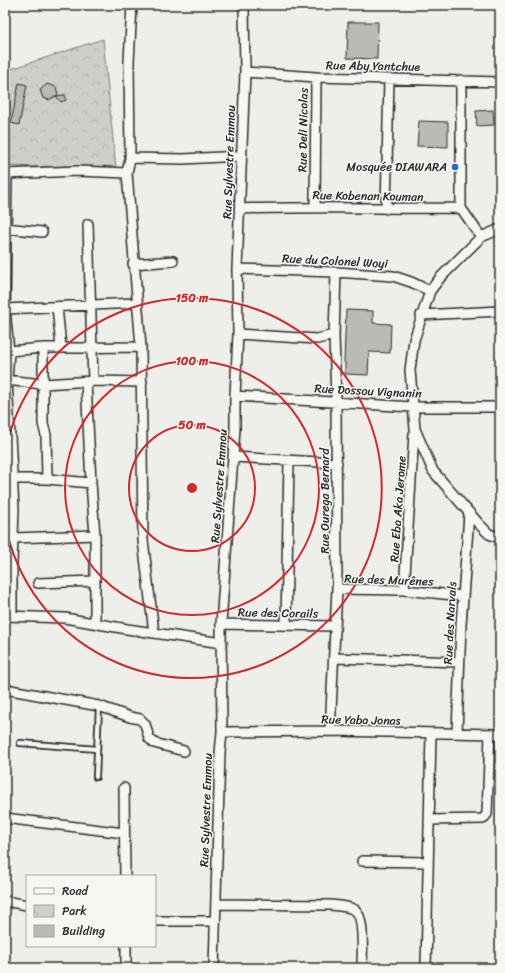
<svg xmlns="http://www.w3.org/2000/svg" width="505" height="973" font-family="Sriracha,sans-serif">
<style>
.park{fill:url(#park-crowns);stroke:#7c7c7a}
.building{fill:#babab7;stroke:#2b2b2b}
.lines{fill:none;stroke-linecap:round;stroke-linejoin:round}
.service-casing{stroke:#2b2b2b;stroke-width:8}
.minor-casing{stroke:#2b2b2b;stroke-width:12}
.service{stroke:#f6f6f2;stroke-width:4.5}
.minor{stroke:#f6f6f2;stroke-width:9}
.ring{fill:none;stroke:#d62828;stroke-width:2}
.poi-dot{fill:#1f6fb2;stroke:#f6f6f2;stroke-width:1.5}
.labels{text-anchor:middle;stroke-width:3;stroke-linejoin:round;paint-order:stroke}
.street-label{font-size:12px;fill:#2b2b2b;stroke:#f6f6f2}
.poi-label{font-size:12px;fill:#2b2b2b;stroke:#f6f6f2;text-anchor:end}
.centre{fill:#d62828;stroke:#f6f6f2;stroke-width:2}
.ring-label{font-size:12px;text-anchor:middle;font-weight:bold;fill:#d62828;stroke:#f6f6f2;stroke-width:3;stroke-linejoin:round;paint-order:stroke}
</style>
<defs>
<pattern id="park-crowns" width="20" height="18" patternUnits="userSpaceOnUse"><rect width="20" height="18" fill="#cececa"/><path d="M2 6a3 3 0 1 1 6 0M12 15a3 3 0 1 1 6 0" fill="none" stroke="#b1b1ae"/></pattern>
</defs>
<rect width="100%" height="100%" fill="#eeeeea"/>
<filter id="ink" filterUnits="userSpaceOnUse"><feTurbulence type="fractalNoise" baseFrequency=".025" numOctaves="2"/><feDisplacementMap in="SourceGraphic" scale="8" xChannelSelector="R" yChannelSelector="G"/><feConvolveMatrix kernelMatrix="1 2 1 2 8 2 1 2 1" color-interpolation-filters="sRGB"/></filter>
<g filter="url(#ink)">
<path class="park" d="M103 39 116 169 5 166V71Z"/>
<path class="building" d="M348 22H378L377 59 347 58Z
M19 83 27 85 19 125 11 123Z
M47 84 56 87 58 94 56 96 65 95 66 100 61 102 56 96 49 100 43 98 40 90Z
M493 110 494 125 477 126 476 111Z
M419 121 448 122V147L417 146Z
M346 310 373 311V323L391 324 390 353 369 352 368 375 345 374V363L344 362Z"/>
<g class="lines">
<g class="service-casing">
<path id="service" d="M20 743 97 749
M96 777 99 706"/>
</g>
<g class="minor-casing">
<path id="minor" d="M245 72 316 77 500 82
M130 158 183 159 241 156
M127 173 130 158 129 62 132 5
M5 174 78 171 127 173 141 347 143 540 154 633
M7 174 5 309 9 351 7 381 14 509 12 563V616
M315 206 316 77
M461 208V80
M240 209C314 206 387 209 461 208L481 237
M386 209 389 79
M88 224 93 381
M6 228 42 232
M500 229 481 237 440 278 430 291 414 340 410 370 415 429 433 471 479 524 489 534 500 538
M133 264 173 261
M237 269 336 272 393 276 411 282 430 291
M57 307 61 347
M5 309 136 303
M421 315 500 311
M238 334 317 339 334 335
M43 348V424L46 435 47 479
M9 351 43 348 141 347
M5 380 43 384 93 381 142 382
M86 382 91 483 95 535V623
M235 396 412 407H500
M233 457 337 463
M5 479H47L91 483
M14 538 95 535
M38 583 95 581
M337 589 404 590 463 596
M404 590 414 434
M5 616 65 618 127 629 222 643
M221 624 334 626
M286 625 289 460
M335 658 459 662
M5 689 99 706 130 717 140 719 145 724 149 738 154 743 184 751
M330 731 337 589 336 401 334 335 336 272
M222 732 330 731 500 734
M457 733 461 625 469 514
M124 788 125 876
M5 818 124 833
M429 820 483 819 487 814 490 734
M362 861 428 862
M5 901 27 905
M216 904 330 905C338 906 348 906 355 910 365 917 362 955 362 968
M155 921H215
M126 946V968
M214 968 220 753 222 732 221 624 235 429V396L238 334 237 269 245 72 244 5
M426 968 431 733"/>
</g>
<use href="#service" class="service"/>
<use href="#minor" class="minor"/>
</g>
</g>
<g class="ring">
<circle cx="192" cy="488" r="63"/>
<circle cx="192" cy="488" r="127"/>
<path d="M5 453A190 190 0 1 1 5 523"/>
</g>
<circle class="poi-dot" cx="455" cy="167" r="4"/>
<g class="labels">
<g class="street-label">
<text transform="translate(373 66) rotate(1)" y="4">Rue Aby Yantchue</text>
<text transform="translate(303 130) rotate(-89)" y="4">Rue Deli Nicolas</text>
<text transform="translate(229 162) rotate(-88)" y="4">Rue Sylvestre Emmou</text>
<text transform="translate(368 196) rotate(1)" y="4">Rue Kobenan Kouman</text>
<text transform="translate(335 261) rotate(3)" y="4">Rue du Colonel Woyi</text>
<text transform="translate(368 391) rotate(3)" y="4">Rue Dossou Vignanin</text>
<text transform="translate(219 486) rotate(-86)" y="4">Rue Sylvestre Emmou</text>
<text transform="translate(325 501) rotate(-90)" y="4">Rue Ourega Bernard</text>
<text transform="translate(398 509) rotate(-86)" y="4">Rue Eba Aka Jerome</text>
<text transform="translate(389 580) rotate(2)" y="4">Rue des Murênes</text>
<text transform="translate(278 613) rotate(1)" y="4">Rue des Corails</text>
<text transform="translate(450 623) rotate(-87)" y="4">Rue des Narvals</text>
<text transform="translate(361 720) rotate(1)" y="4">Rue Yaba Jonas</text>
<text transform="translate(206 810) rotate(-88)" y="4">Rue Sylvestre Emmou</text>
</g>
<g class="poi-label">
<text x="447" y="171">Mosquée DIAWARA</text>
</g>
</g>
<circle cx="192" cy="488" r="6" class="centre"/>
<g class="ring-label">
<text x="192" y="302">150 m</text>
<text x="192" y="365">100 m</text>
<text x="192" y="429">50 m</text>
</g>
<rect width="505" height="973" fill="none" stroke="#f6f6f2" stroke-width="20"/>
<rect x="10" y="10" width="485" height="953" fill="none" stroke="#2b2b2b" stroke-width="1.5" filter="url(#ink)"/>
<rect x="26" y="875" width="130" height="72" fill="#f6f6f2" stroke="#a5a5a2"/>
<rect x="34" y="888" width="20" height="6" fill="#f6f6f2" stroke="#a5a5a2"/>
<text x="62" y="895" font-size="12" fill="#2b2b2b">Road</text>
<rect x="34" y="905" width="20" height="12" fill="url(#park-crowns)" stroke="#a5a5a2"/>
<text x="62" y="915" font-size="12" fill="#2b2b2b">Park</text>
<rect x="34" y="925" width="20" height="12" fill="#babab7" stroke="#a5a5a2"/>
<text x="62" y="935" font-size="12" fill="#2b2b2b">Building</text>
</svg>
